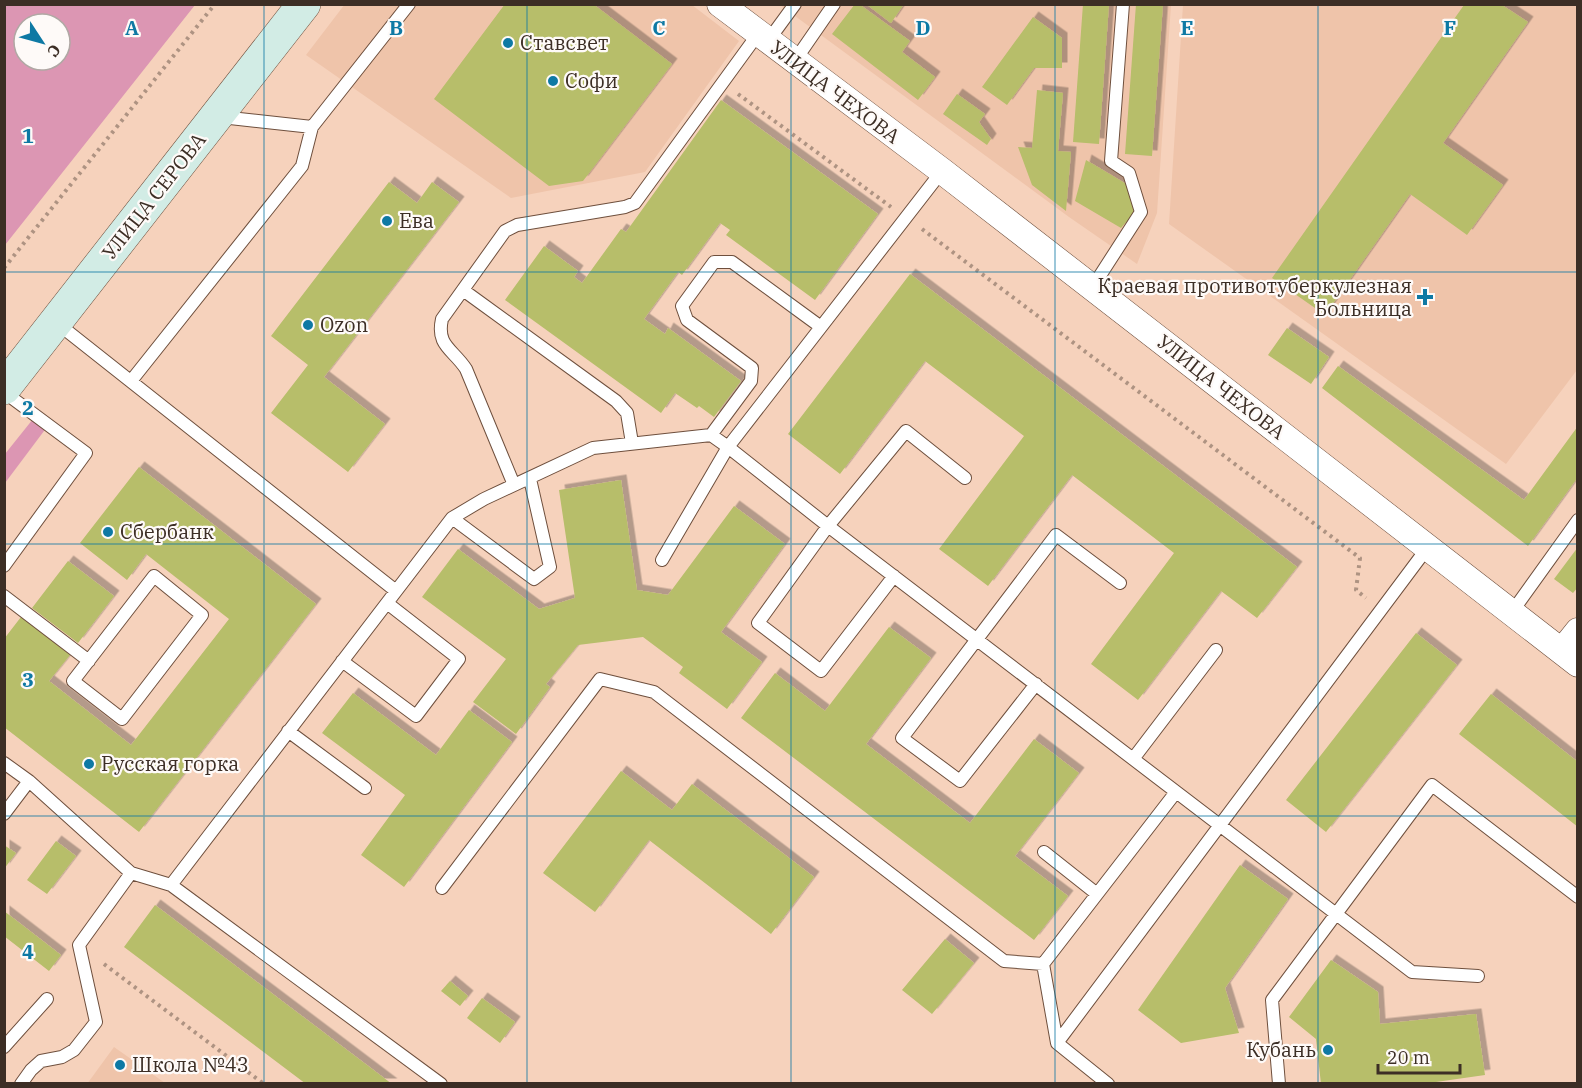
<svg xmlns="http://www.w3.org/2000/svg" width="1582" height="1088" font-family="'IBM Plex Serif',serif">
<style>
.built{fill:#efc4aa}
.green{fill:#dc96b3;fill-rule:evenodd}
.building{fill:#b7be6a;filter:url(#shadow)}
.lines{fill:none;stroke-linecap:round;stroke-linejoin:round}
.lane-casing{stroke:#6e4f3d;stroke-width:14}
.street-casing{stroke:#6e4f3d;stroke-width:27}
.secondary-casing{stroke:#6e4f3d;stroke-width:34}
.path{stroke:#ae9382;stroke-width:4;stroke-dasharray:3 4.5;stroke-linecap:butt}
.lane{stroke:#fff;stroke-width:12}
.street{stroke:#fff;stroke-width:26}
.secondary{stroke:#d2ece5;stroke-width:33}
.grid{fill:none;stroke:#0e79a4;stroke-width:1.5;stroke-opacity:0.55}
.poi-dot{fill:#0e79a4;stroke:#fefaf8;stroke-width:2}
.labels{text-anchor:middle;stroke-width:4.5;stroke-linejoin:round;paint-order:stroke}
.poi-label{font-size:20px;fill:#3c2e25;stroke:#fefaf8;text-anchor:start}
.street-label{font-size:20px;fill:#3c2e25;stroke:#fefaf8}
.grid-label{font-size:20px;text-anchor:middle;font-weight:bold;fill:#0e79a4;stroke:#fefaf8;stroke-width:4.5;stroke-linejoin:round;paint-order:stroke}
</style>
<defs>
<filter id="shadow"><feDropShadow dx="5.5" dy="-5.5" stdDeviation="0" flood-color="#0004"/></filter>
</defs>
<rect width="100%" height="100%" fill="#f6d2bc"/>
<path class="built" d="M345 4 692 5 739 41 645 172 511 198 306 55Z
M780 5H1171L1157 213 1137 264 1069 217Z
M1183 5H1577V370L1506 464 1169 224Z
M114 1047 165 1083 87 1084Z"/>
<path class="green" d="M5 4 195 5 5 245 4 5ZM24 24H60V60H24Z
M33 419 44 425V431L5 483V454Z"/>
<path class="building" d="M505 4H593L672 64 583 181 549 186 434 99Z
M855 4H859L910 41 902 52 935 77 918 100 832 34Z
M866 4H904L891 23Z
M1083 4H1109L1099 144 1073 142Z
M1136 4H1163L1152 156 1125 154Z
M1464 5H1502L1528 22 1443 143 1503 185 1467 235 1410 194 1325 315 1272 278Z
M1033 17 1062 38V68H1034L1007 105 982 87Z
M1037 90 1063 93 1058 151 1071 152 1066 211 1032 185 1018 147 1032 148Z
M957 94 985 114 979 122 991 139 987 145 943 114Z
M721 100 878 214 815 300 726 235 730 230 720 223 682 275 678 272 644 319 665 334 668 328 741 381 714 417 699 406 697 408 675 393 661 413 505 300 544 246 578 271 574 277 582 283 621 229 626 232Z
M1086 160 1128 185 1134 213 1121 228 1075 201Z
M389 182 417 203 432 182 459 202 324 377 385 424 348 472 271 413 308 365 271 336Z
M910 274 1297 567 1257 618 1221 591 1138 700 1091 664 1174 553 1072 475 988 586 939 549 1024 436 925 361 840 474 788 434Z
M1287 328 1329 357 1311 384 1268 355Z
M1338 366 1524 500 1578 426V477L1528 546 1322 388Z
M139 467 316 604 139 832 4 727V639L21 617 70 655 49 681 131 745 229 619 146 554 127 580 80 543Z
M621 480 637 590 668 595 734 506 785 544 721 632 762 662 727 709 679 673 683 667 643 637 578 645 546 684 550 687 516 734 473 702 506 659 422 597 458 549 539 609 575 598 559 490Z
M1578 547V587L1573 593 1554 579Z
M68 561 114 596 78 643 32 608Z
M889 627 931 658 866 744 970 823 1034 739 1079 773 1015 856 1068 896 1034 940 741 718 775 673 825 711Z
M1416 633 1457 665 1326 832 1286 800Z
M353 693 436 755 469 710 512 742 404 887 361 855 405 795 322 733Z
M1491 694 1578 762V827L1459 734Z
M621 771 672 810 692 784 814 877 771 934 649 840 595 912 543 873Z
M56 841 76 856 47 894 27 880Z
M4 845 16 853 4 869Z
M1240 865 1288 899 1225 988 1239 1033 1181 1043 1138 1010Z
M155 905 392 1084H306L124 947Z
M4 911 61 955 49 971 4 936Z
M945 939 974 963 932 1014 902 990Z
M1331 960 1378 992 1380 1024 1476 1014 1485 1075 1422 1084H1321L1316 1039 1289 1017Z
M450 981 468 996 460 1006 441 991Z
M482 998 515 1022 500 1043 467 1018Z"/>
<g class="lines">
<g class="lane-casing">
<path id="lane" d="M768 41 795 4
M794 62 834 4
M221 117 312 127 409 4
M942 171 728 447 828 526 1412 972 1478 976
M1092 288 1141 212 1129 173 1111 161 1123 4
M463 290 616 401 627 413 632 443
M57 323 396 591
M131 381 302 166 312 127
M4 392 86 453 4 566
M711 435 751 381 752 368 687 320 682 306 714 262H732L821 327
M514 485 466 369C453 349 436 346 442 319L505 231 517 225 625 207 635 203 758 34
M452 518 534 579 550 567 530 479
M154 576 202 615 122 719 73 681Z
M894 576 821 671 758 623 828 526 906 431 965 478
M4 596 89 661
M1512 612 1578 520
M342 661 416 716 459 659 387 603
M1036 684 960 781 902 738 1056 535 1120 583
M288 731 365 788
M1133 759 1216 650
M4 763 29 781 131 873 171 885 452 518 484 499 593 448 711 435 728 447 662 560
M4 814 29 781
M1044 852 1097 894
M171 885 441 1084
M442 888 600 679 654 692 1004 961 1043 964
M1057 1043 1043 964 1176 792
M4 1047 47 999
M21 1084 31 1070 41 1061 62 1057 74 1050 96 1022 79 945 131 873
M1108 1084 1057 1043 1428 547
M1279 1084 1272 1000 1432 785 1578 897"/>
</g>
<g class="street-casing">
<path id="street" d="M720 4 942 171 1578 664
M1562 651 1578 631"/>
</g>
<g class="secondary-casing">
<path id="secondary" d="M4 388 304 4"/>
</g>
<path class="path" d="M738 94 891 207
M922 229 1360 558 1356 590 1366 598
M4 268 215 4
M104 964 264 1084"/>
<use href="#lane" class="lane"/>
<use href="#street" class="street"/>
<use href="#secondary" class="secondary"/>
</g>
<path class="grid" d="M264 4V1084M527 4V1084M791 4V1084M1055 4V1084M1318 4V1084M4 272H1578M4 544H1578M4 816H1578"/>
<g class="poi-dot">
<circle cx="508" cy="43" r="6"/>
<circle cx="553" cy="81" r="6"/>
<circle cx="387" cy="221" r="6"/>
<path d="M1422 288h6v6h6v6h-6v6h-6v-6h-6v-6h6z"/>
<circle cx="308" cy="325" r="6"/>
<circle cx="108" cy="532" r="6"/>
<circle cx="89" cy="764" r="6"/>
<circle cx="1328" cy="1050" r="6"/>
<circle cx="120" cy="1065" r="6"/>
</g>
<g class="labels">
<g class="poi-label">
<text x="520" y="50">Ставсвет</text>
<text x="565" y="88">Софи</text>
<text x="399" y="228">Ева</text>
<text x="1412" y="293" text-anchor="end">Краевая противотуберкулезная<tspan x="1412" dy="23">Больница</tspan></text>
<text x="320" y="332">Ozon</text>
<text x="120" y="539">Сбербанк</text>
<text x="101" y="771">Русская горка</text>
<text x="1316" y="1057" text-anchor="end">Кубань</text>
<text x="132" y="1072">Школа №43</text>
</g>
<g class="street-label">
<text transform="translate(835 92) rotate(37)" y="7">УЛИЦА ЧЕХОВА</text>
<text transform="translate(154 196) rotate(-52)" y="7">УЛИЦА СЕРОВА</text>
<text transform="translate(1221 387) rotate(38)" y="7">УЛИЦА ЧЕХОВА</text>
</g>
</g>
<g class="grid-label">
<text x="132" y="35">A</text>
<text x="396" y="35">B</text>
<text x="659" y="35">C</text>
<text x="923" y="35">D</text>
<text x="1187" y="35">E</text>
<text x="1450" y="35">F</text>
<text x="28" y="143">1</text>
<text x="28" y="415">2</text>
<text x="28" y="687">3</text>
<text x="28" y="959">4</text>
</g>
<rect width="1582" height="1088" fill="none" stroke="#3c2e25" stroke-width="12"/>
<g transform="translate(42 42) rotate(126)"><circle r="28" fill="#fefaf8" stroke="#b0a8a4" stroke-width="1.5"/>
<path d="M0-4.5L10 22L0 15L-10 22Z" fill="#0e79a4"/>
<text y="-9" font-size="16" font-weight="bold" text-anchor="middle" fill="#3c2e25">С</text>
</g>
<path d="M1378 1064v9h82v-9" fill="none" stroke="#3c2e25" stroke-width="3"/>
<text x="1387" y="1064" font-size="18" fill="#3c2e25" stroke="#fefaf8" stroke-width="4.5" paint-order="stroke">20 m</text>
</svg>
